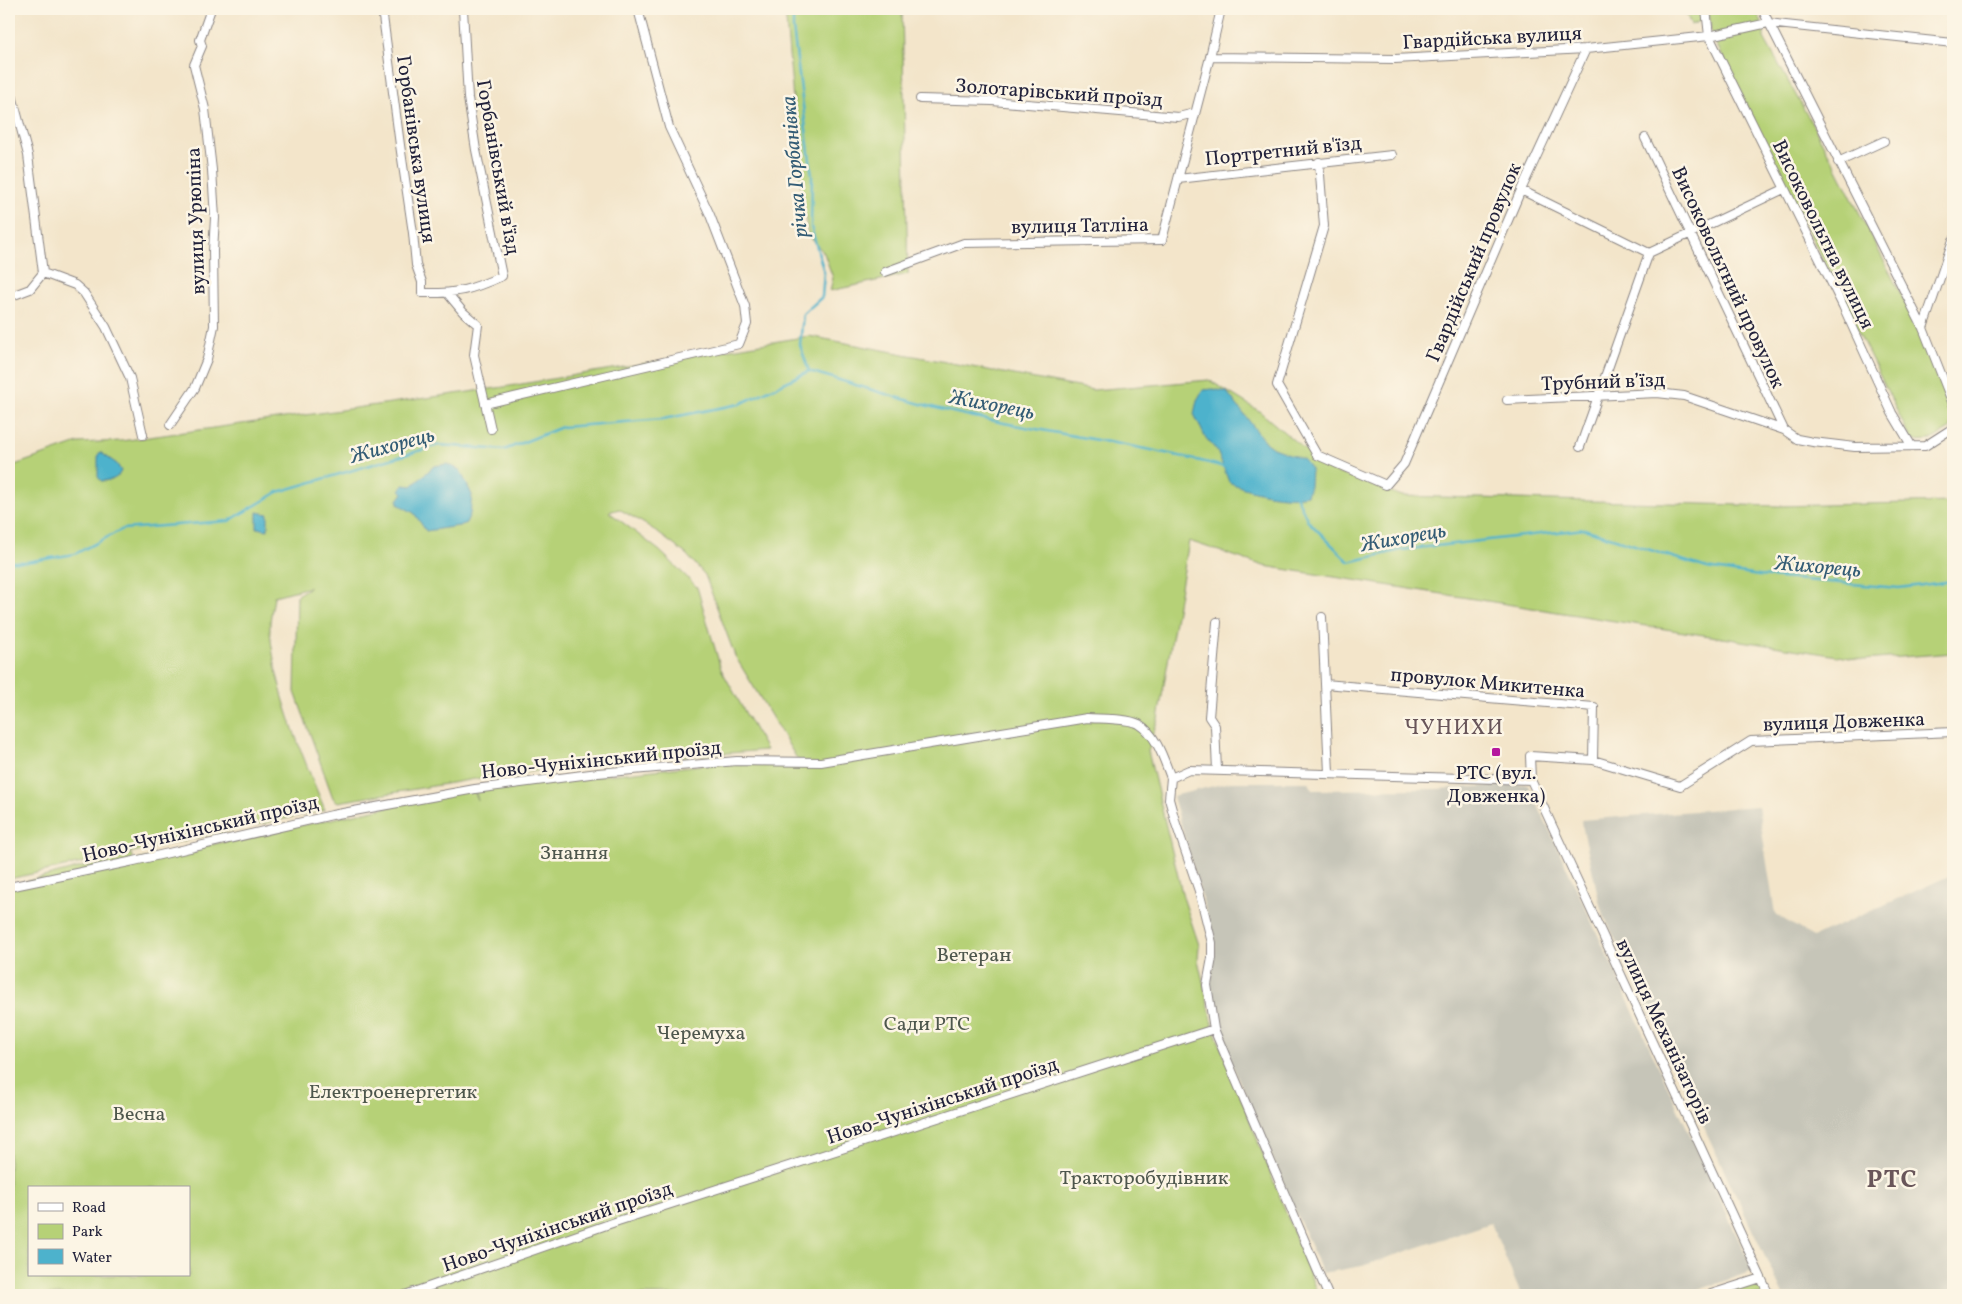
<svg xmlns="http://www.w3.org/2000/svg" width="1962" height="1304" font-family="Vollkorn,serif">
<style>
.industrial{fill:#c6c5b8}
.green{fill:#b6d177;stroke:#6c7a59;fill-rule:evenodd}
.water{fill:#4db2cc;stroke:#386a84}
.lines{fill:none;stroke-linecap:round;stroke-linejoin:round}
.stream{stroke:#4db2cc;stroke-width:2.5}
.minor-casing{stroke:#8a8482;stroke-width:10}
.minor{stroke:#fff;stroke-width:8}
.poi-dot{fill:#b5179e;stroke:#fcf5e5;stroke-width:2}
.labels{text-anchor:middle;stroke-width:5;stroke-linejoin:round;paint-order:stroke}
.street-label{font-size:20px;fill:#22223b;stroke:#fcf5e5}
.poi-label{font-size:20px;fill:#22223b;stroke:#fcf5e5}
.park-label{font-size:20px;fill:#4e574d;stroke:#fcf5e5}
.water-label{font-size:21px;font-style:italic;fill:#335c75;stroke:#fcf5e5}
.quarter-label{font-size:22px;letter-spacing:1px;fill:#69565a;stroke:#fcf5e5}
.district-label{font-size:25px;font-weight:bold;letter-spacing:1px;fill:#69565a;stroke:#fcf5e5}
</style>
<rect width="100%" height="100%" fill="#fcf5e5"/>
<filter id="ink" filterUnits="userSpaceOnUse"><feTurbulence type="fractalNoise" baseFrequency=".02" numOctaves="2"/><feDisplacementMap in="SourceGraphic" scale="10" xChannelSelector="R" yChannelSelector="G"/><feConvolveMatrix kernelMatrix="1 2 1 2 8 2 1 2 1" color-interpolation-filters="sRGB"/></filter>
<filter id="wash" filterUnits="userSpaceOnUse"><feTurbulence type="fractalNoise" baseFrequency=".0096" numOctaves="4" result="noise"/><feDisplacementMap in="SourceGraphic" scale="20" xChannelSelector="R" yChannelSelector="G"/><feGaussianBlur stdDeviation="1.12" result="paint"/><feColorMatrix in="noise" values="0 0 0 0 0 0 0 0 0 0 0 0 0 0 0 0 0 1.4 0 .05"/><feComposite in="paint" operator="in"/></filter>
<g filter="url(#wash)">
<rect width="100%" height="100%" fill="#f3e5ca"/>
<path class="industrial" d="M1230 782H1309L1312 790 1437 789 1528 784 1753 1271 1684 1295H1521L1491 1223 1362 1266 1322 1273 1216 1027 1210 986 1215 943 1173 796Z
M1758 806 1775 914 1813 937 1949 876 1953 885V1295H1783L1601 909 1581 820Z"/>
<path class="green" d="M785 9H902L908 274 830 291 833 278 824 253 808 235 801 190Z
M1684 9H1701L1700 21 1691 25Z
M1709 9H1756L1764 28V38L1835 165 1916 324 1953 411 1951 428 1931 440 1912 441 1711 33Z
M809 336 1093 390 1209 380 1259 411 1329 470 1402 496 1778 506 1953 502V653L1863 660 1264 566 1189 541 1158 719 1152 736 1154 738 1148 751 1183 897 1199 945 1198 960 1214 1029 1318 1295H9V886L131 854 134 861 473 789 478 801 475 789 711 764 799 762 735 656 705 575 686 554 650 527 619 509 609 512 660 551 697 587 721 669 766 750 605 763 493 776 338 802 333 798 295 692 297 595 310 587 274 596C273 607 269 620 270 631 276 694 301 752 325 810L9 879V467L78 443 121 441 504 387ZM29 1188H189V1275H29Z
M1761 1278 1769 1295H1713Z"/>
<path class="water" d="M1213 389 1227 392 1266 443 1273 448 1303 459 1311 469 1310 486 1307 495C1288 500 1246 491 1229 482L1217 451 1205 437 1194 414 1197 400 1203 390Z
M100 452 117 464 121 471C117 480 111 480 101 481L98 477V455Z
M447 464 460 470 472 495 470 514 466 523 459 526 426 531 414 513 398 504V500L403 493 400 490 404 485 412 486 434 466Z
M257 512 268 514V530L257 528Z"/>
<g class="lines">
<path class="stream" d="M793 9V28L812 176 811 227 824 272 822 297 803 314 800 345 809 371
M1296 495 1308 521 1349 562 1401 550 1584 529 1707 568 1759 576 1899 588 1953 581
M9 562H26L75 554 123 529 229 521 278 492 439 445 504 450 562 427 663 419 740 404 809 371C854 384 899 399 944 410 1037 433 1132 442 1224 467"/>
</g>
</g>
<g filter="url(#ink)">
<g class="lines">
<g class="minor-casing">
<path id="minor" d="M382 9 400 145 413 233 416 265 422 282V293C456 294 471 290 502 276L476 150 468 98 463 9
M1706 9 1709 36 1843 306 1892 413 1911 445
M1762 9 1923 328 1953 404
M1210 57 1395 59 1586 49 1709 36 1768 23 1953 43
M9 84 28 155 43 273 30 289 9 297
M920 99 992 101 1178 117 1195 113
M1645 138 1784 430
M1319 162 1324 226 1277 385 1317 455 1386 485 1404 464 1521 190 1586 49
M1838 162 1884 141
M1178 179 1392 155
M1521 190 1649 253 1784 189
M885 272 964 243 1162 240 1210 57 1221 9
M43 273 75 285 84 293 106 327 130 378 143 435
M448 294 463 312 478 325 474 355 491 429
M1923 328 1953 240
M1507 400 1657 393 1684 396 1784 430 1797 439 1813 442 1855 447 1925 446 1953 428
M485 404 739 344 747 324 745 306 710 215 669 127 638 9
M170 425 195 388 207 359 214 326 213 251 215 218 212 170 205 109 194 65 202 46 200 40 211 9
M1580 447 1649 253
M1322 617 1329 773
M1325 684 1594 707 1593 760
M1217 770 1215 726 1209 717 1217 622
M9 887 134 861 332 815 475 789 598 773 737 761 821 762 1087 718C1101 719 1127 718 1139 724 1157 735 1164 760 1171 778
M405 1295 618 1221 1214 1029
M1328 1295 1214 1029 1207 985 1212 958V943L1199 891 1176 824 1169 799 1171 778 1189 770 1531 780
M1708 1295 1761 1278
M1769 1295 1531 780 1530 756 1593 760 1680 786 1751 741 1953 732"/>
</g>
<use href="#minor" class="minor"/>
</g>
</g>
<rect class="poi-dot" x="1491" y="747" width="10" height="10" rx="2.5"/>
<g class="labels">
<g class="street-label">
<text transform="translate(1492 37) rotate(-3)" y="7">Гвардійська вулиця</text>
<text transform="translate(1059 92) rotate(4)" y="7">Золотарівський проїзд</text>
<text transform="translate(417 149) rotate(82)" y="7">Горбанівська вулиця</text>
<text transform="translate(1283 150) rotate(-6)" y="7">Портретний в'їзд</text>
<text transform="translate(499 167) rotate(80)" y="7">Горбанівський в'їзд</text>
<text transform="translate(195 221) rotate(-92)" y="7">вулиця Урюпіна</text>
<text transform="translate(1080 225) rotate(-1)" y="7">вулиця Татліна</text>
<text transform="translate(1824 234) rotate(64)" y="7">Високовольтна вулиця</text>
<text transform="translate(1473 262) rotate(-67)" y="7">Гвардійський провулок</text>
<text transform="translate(1729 277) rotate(65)" y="7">Високовольтний провулок</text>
<text transform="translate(1603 381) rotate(-2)" y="7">Трубний в’їзд</text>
<text transform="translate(1488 682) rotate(5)" y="7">провулок Микитенка</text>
<text transform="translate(1844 721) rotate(-2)" y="7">вулиця Довженка</text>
<text transform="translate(601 759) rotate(-6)" y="7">Ново-Чуніхінський проїзд</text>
<text transform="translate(200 828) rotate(-13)" y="7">Ново-Чуніхінський проїзд</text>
<text transform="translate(1665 1031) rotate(65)" y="7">вулиця Механізаторів</text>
<text transform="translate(942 1100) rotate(-18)" y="7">Ново-Чуніхінський проїзд</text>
<text transform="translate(557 1226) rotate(-19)" y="7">Ново-Чуніхінський проїзд</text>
</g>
<g class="poi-label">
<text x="1496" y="779">РТС (вул.<tspan x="1496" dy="23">Довженка)</tspan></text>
</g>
<g class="park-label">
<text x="574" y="859">Знання</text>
<text x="974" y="961">Ветеран</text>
<text x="927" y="1030">Сади РТС</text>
<text x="701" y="1039">Черемуха</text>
<text x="393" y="1098">Електроенергетик</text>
<text x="139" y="1120">Весна</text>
<text x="1144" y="1184">Тракторобудівник</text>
</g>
<g class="water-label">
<text transform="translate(794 167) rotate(-95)" y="7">річка Горбанівка</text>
<text transform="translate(992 404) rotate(11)" y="7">Жихорець</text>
<text transform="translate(392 445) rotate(-15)" y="7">Жихорець</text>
<text transform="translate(1403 537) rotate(-10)" y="7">Жихорець</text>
<text transform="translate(1818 566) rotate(5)" y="7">Жихорець</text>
</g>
<g class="quarter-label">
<text x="1454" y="734">ЧУНИХИ</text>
</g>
<g class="district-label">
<text x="1892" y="1187">РТС</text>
</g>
</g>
<rect width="1962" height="1304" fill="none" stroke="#fcf5e5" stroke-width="30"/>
<rect x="28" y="1186" width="162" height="90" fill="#fcf5e5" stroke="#a5a1a1"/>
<rect x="38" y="1203" width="25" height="8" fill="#ffffff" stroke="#a5a1a1"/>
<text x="72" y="1212" font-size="15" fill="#22223b">Road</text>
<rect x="38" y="1224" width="25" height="15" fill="#b6d177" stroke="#a5a1a1"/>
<text x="72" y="1236" font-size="15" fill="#22223b">Park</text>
<rect x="38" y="1249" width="25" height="15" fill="#4db2cc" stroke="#a5a1a1"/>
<text x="72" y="1262" font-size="15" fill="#22223b">Water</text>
</svg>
